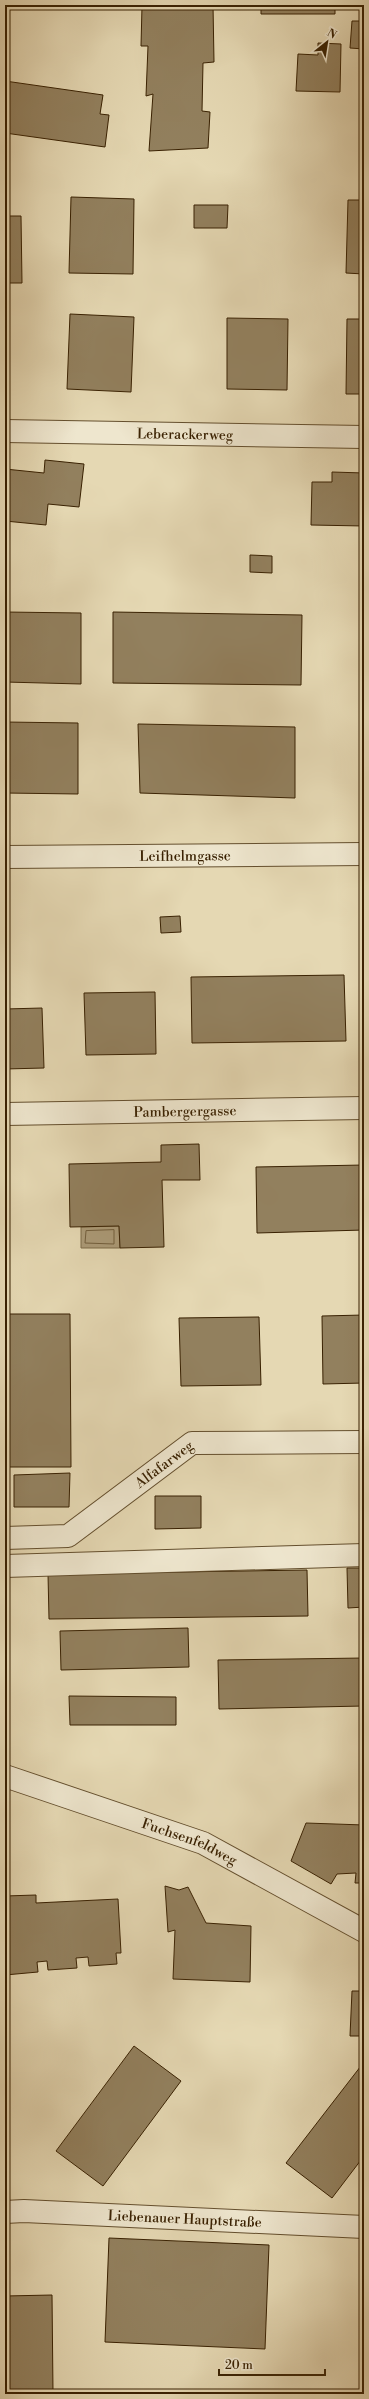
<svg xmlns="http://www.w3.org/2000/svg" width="369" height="2399" font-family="'Libre Bodoni',serif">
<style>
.water{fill:#ab9a77;stroke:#7d6a48}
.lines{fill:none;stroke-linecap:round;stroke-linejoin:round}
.shore{stroke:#725e3c;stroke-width:1}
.building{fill:#92805e;stroke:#392102}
.minor-casing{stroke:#644f2e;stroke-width:24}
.minor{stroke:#eee6ce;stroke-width:22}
.labels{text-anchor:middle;stroke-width:4;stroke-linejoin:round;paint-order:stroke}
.street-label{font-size:14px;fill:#392102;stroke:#eee6ce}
</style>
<rect width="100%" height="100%" fill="#e5d8b3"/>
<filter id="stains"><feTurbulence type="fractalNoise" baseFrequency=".005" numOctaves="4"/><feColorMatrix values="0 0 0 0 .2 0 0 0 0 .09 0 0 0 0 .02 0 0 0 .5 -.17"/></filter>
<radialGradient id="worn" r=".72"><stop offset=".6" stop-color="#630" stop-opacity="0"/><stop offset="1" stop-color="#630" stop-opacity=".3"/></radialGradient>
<path class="water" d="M119 1226 120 1248H81V1227Z"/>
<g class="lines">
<path class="shore" d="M114 1230V1244L85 1243 86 1231Z"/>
</g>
<path class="building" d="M130 5H213L214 62 203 63 202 111 210 112 208 148 149 151 153 94 146 96 148 46H141L142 6Z
M261 5H335V14H261Z
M352 21H364V49L350 48Z
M318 43 341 44 340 92 296 91 298 54 318 55Z
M5 81 103 95 100 114 109 115 105 147 5 133Z
M71 197 134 199 133 274 69 273Z
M348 200H364V274L346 273Z
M194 205H228L227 228H194Z
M5 216H21L22 283H5Z
M70 314 134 317 131 392 67 389Z
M227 318 288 319 287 390 227 389Z
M347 319H364V394H346Z
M45 460 84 464 79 507 48 504 46 525 5 521V469L44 473Z
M332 472 364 473V526L311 525 312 482H332Z
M250 555 272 556V573L250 572Z
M5 612 81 613V684L5 682Z
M113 612 302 615 301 685 113 683Z
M5 722 78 723V794L5 793Z
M138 724 295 727V798L140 793Z
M180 916 181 932 161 933 160 917Z
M344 975 346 1041 192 1043 191 977Z
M155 992 156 1054 86 1055 84 993Z
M42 1008 44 1068 5 1069V1009Z
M199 1144 200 1180H162L164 1247 120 1248 119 1226 70 1227 69 1164 161 1162V1145Z
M364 1165V1230L257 1233 256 1167Z
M5 1314H70L71 1467H6Z
M364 1315V1383L323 1384 322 1316Z
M259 1317 261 1385 181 1386 179 1318Z
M70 1473 69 1507H14V1475Z
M155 1496H201V1528L155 1529Z
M347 1568H364V1607L348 1608Z
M307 1570 308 1616 49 1619 48 1574Z
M188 1628 189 1667 61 1670 60 1631Z
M364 1658V1706L219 1709 218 1660Z
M69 1696 176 1697V1725H70Z
M306 1823 364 1825V1883H355L356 1873 337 1874 331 1884 291 1861Z
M165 1886 179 1890 188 1887 206 1923 251 1926 250 1982 173 1979 175 1930 168 1932Z
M36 1895V1903L118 1899 121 1953H116L117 1964 89 1966 88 1957 76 1958 77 1968 48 1970 47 1961 37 1962 38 1972 5 1975V1896Z
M352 1991H364V2036H350Z
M134 2046 181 2081 103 2186 56 2151Z
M364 2062V2156L332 2198 286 2163Z
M109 2238 269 2245 265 2349 105 2342Z
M52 2295 53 2392 5 2393V2296Z"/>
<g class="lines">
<g class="minor-casing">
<g id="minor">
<path id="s1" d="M5 431 364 437"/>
<path id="s2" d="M5 857 364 854"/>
<path id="s3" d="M5 1114 364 1108"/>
<path id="s4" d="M5 1538 68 1536 192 1443 364 1442"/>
<path d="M5 1566 364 1555"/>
<path id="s5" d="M5 1776 203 1843 364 1931"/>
<path id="s6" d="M5 2212 24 2211 364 2227"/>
</g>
</g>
<use href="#minor" class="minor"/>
</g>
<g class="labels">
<g class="street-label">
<text dy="5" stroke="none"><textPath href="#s1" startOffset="180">Leberackerweg</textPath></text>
<text dy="5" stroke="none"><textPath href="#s2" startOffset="180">Leifhelmgasse</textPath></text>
<text dy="5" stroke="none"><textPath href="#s3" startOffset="180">Pambergergasse</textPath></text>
<text dy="5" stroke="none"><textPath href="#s4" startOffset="183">Alfafarweg</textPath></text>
<text dy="5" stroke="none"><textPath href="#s5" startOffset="196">Fuchsenfeldweg</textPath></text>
<text dy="5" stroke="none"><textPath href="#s6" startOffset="180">Liebenauer Hauptstraße</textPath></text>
</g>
</g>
<rect width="369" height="2399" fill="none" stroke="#e5d8b3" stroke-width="20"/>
<rect x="6" y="6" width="357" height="2387" fill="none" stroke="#392102" stroke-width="2"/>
<rect x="10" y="10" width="349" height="2379" fill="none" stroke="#392102"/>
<g transform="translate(327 42) rotate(30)" stroke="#eee6ce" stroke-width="3" paint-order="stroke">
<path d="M0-3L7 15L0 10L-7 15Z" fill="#392102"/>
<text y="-6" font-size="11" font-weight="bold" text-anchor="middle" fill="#392102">N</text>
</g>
<path d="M219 2369v6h106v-6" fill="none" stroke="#392102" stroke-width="2"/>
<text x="225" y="2369" font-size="12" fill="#392102" stroke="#eee6ce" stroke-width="3" paint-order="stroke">20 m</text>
<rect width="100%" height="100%" filter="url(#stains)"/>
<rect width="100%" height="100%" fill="url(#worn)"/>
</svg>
